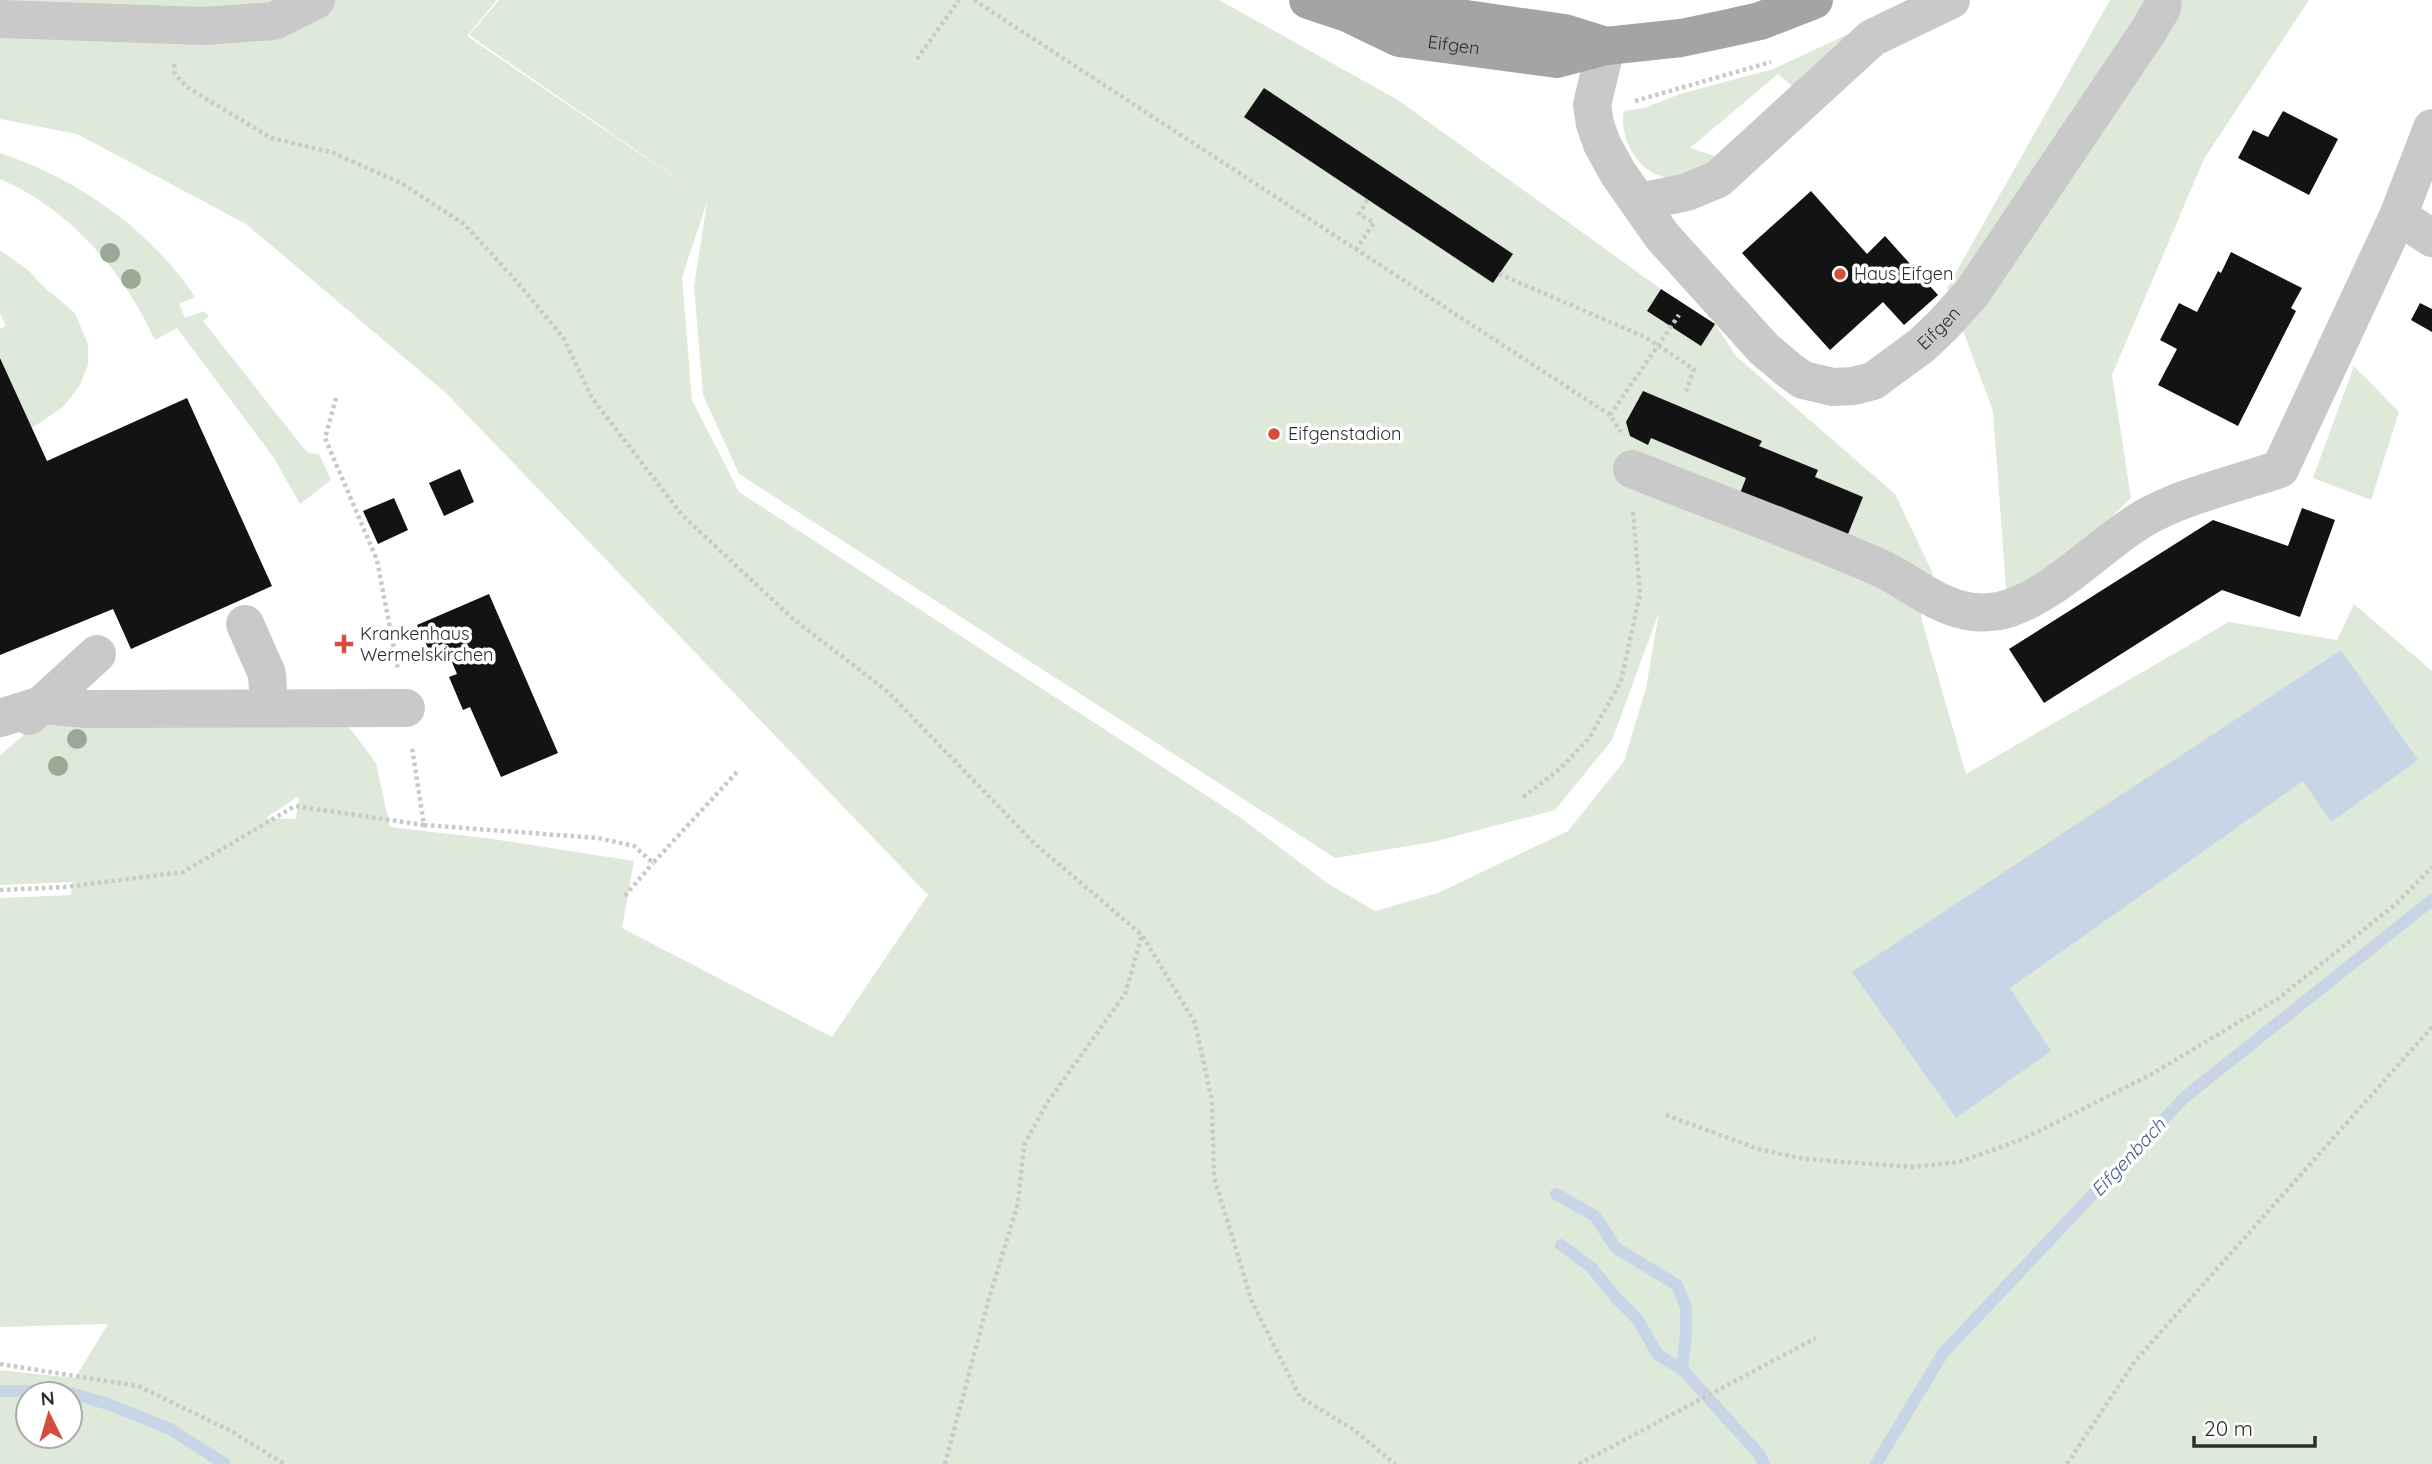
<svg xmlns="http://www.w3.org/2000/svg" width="2432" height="1464" font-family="Quicksand,sans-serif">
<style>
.green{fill:#dfe9da;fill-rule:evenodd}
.water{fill:#c8d5e7}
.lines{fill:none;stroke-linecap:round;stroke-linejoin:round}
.stream{stroke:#c8d5e7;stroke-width:12}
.building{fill:#131313}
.path{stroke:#c9c9c9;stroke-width:4.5;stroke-dasharray:3.5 3.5;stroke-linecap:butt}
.minor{stroke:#c9c9c9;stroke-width:38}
.major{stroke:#a4a4a4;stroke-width:38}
.tree{fill:#9aa995}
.poi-dot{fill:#d54d3c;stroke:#fff;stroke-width:2.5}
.labels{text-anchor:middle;stroke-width:7;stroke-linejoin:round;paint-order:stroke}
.street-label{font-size:18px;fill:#2c2c2c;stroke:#fff}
.poi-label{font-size:18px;fill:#2c2c2c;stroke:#fff;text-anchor:start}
.water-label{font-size:19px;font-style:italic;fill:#425f86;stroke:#fff}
</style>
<rect width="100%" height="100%" fill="#fff"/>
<path class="green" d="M0 0H497L467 36 708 200 469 35 499 0H1219L1398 100 1661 289 1715 324 1736 356 1895 494 1933 574 1921 617 1966 774 2229 622 2337 640 2354 604 2432 671V1464H0V1370L75 1378 108 1324 0 1327V898L71 895 72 882 0 885V755L26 733 58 720 349 727 376 763 390 827 493 839 634 861 622 928 832 1037 928 895 446 393 246 224 77 134 0 119ZM707 202 694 287 703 395 739 474 1335 858 1433 842 1555 810 1612 740 1659 612 1646 688 1624 761 1568 831 1438 893 1375 911 1327 883 1238 816 739 492 692 400 682 277ZM299 796 296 819 266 818ZM28 1394H70V1436H28Z
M2110 0H2309L2204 159 2112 375 2131 498 2008 616 1993 411 1947 288Z
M1859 29 1797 90 1778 74 1690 148 1722 158C1708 164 1692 174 1677 177 1644 184 1617 139 1624 111L1644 108 1680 94 1773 69Z
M0 153C76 178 150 229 195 297L179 304 185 318 204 311 209 316 203 321 301 445 309 453 319 454 331 480 300 504 274 458 177 328 155 340C123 271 70 209 0 179Z
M0 250 29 271 44 287 75 313 88 344V365L80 385 63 407 32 428 0 358V329L6 326 0 313Z
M2354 366 2399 412 2371 500 2313 478Z"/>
<path class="water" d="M2341 650 2418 760 2331 822 2303 781 2010 988 2051 1051 1956 1118 1852 972Z"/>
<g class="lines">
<path class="stream" d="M1556 1194 1595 1216 1616 1248 1677 1285 1686 1307V1334L1682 1369
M1561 1245 1591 1267 1617 1299 1638 1320 1658 1355 1682 1369 1759 1454 1764 1464
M0 1391H64L111 1405 170 1429 225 1464
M1876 1464 1943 1353 2185 1097 2432 900"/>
</g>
<path class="building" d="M1264 88 1513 254 1493 283 1244 117Z
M2283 111 2338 139 2309 195 2238 158 2253 130 2268 137Z
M1811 191 1867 254 1885 236 1938 295 1904 325 1883 302 1830 350 1742 253Z
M2231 252 2302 288 2291 308 2296 311 2238 426 2158 385 2177 349 2160 340 2179 303 2197 312 2218 271 2221 273Z
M1661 289 1715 324 1701 346 1647 311Z
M2420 303 2432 309V332L2411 320Z
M0 358 47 461 187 398 272 586 131 649 113 609 0 655Z
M1643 391 1762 441 1759 446 1818 470 1815 477 1863 497 1844 544 1737 501 1746 478 1651 438 1648 445 1630 436 1626 422Z
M460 469 474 502 444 516 429 483Z
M394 498 408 530 378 544 363 511Z
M2302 508 2335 520 2300 617 2222 590 2044 703 2009 649 2213 520 2288 546Z
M489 594 558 753 501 777 470 707 463 710 449 677 457 674 444 643 429 650 417 625Z"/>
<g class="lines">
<path class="path" d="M974 0 1610 415 1621 432
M917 59 959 0
M174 64 175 74 187 87 271 138 331 152 401 183 464 224 512 276 563 337 592 398 682 515 792 618 887 691 1034 843 1142 935 1195 1023 1212 1101 1214 1177 1252 1302 1300 1397 1354 1430 1395 1464
M1635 101 1771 62
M1356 250 1374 223 1359 214 1368 199
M1499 274 1645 337 1694 369 1685 394
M336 398 325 438 377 560 398 670
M1610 415 1679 315
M1523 797 1560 769 1590 737 1621 681 1640 594 1633 512
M424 825 598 838 634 846 653 863 737 772
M0 890 65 887 183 872 295 806 424 825 412 748
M625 896 653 863
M1666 1115 1758 1149 1805 1159 1913 1167 1959 1162 2023 1139 2150 1075 2279 998 2398 902 2432 867
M0 1364 138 1386 231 1431 284 1464
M945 1464 988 1302 1018 1203 1024 1145 1047 1103 1125 994 1142 935
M1579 1464 1816 1338
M2067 1464 2135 1361 2432 1027"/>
<g class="minor">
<path d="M0 19 204 26 274 21 316 0"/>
<path id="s1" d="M1606 46 1592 105 1595 124 1602 144 1618 173 1662 236 1764 349 1789 370 1803 380 1833 387 1853 386 1873 381 1922 345 1943 325 1972 293 2149 30 2162 8 2163 0"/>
<path d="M1640 202 1687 192 1718 179 1872 38 1951 0"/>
<path d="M2398 216 2432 238"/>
<path d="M1632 469C1714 502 1798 532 1878 567 1907 580 1932 603 1963 610 1977 614 1996 613 2010 608 2060 590 2097 547 2141 520 2181 496 2236 484 2280 469L2398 216 2432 128"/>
<path d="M245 624 267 674 269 708"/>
<path d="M29 716 97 654"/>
<path d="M0 718 42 705 87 709 406 708"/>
</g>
<g class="major">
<path id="s2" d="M1308 0 1347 13 1399 38 1557 59 1606 46 1681 38 1724 29 1760 21 1814 0"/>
<path d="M1353 13 1403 10 1564 33 1606 46"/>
</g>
</g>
<g class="tree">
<circle cx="110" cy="253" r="10"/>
<circle cx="131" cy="279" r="10"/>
<circle cx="77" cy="739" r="10"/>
<circle cx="58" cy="766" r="10"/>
</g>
<g class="poi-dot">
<circle cx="1840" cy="274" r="7"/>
<circle cx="1274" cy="434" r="7"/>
<path d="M340.5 633.5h7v7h7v7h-7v7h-7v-7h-7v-7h7z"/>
</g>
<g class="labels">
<g class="street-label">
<text dy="6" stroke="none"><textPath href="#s2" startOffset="154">Eifgen</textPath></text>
<text dy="6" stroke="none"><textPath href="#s1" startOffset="569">Eifgen</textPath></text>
</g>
<g class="poi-label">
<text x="1854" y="280">Haus Eifgen</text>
<text x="1288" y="440">Eifgenstadion</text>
<text x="360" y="640">Krankenhaus<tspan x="360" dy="21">Wermelskirchen</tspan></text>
</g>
<g class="water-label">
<text transform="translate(2128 1157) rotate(-47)" y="7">Eifgenbach</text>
</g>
</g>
<g transform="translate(49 1415) rotate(355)"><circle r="33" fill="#ffffff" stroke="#ababab" stroke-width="2"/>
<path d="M0-5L12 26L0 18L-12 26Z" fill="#d54d3c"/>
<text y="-10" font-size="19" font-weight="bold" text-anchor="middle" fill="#2c2c2c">N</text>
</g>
<path d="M2194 1436v10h121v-10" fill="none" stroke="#2c2c2c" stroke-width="3.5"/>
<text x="2204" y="1436" font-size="21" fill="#2c2c2c" stroke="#ffffff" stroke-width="5" paint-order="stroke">20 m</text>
</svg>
